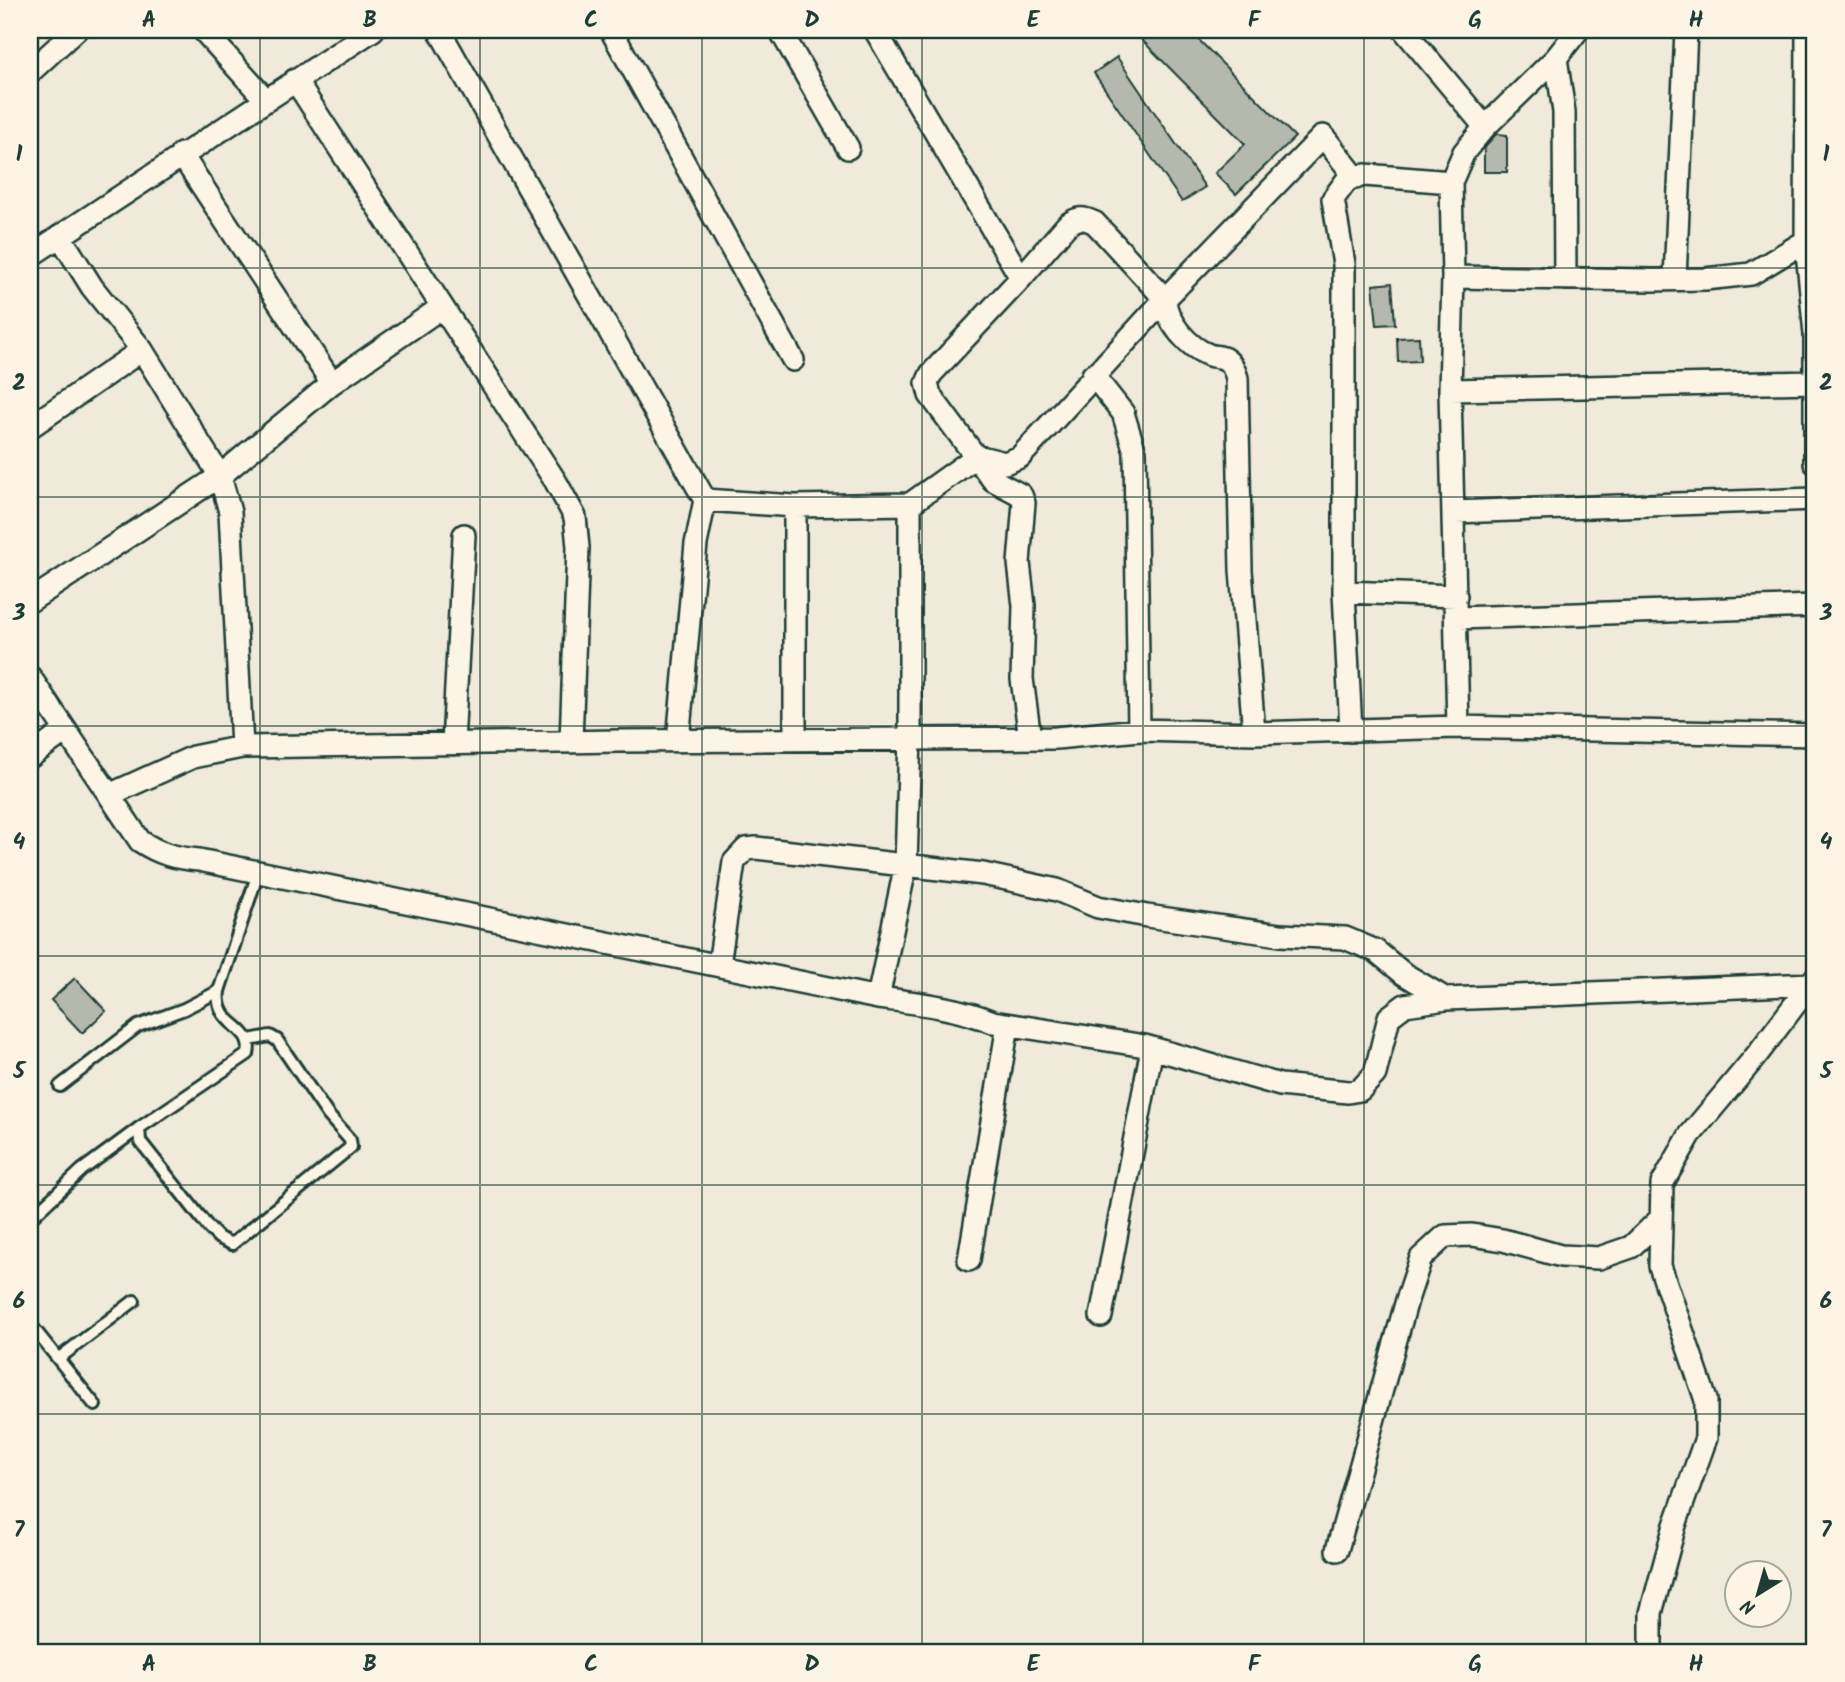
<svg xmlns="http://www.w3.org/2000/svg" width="1845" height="1682" font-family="Kalam,sans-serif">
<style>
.building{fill:#b5b9ad;stroke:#1f3d34;stroke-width:2}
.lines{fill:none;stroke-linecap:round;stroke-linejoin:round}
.service-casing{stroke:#1f3d34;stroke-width:16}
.minor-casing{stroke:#1f3d34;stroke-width:26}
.service{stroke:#fcf5e5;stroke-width:10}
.minor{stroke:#fcf5e5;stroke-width:21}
.grid{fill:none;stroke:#1f3d34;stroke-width:2;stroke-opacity:0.55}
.neatline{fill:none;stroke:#1f3d34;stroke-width:2.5}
.grid-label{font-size:23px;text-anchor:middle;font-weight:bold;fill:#1f3d34}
</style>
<rect width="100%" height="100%" fill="#efeada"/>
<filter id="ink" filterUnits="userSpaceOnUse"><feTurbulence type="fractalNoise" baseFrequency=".0143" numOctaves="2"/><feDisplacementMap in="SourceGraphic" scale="14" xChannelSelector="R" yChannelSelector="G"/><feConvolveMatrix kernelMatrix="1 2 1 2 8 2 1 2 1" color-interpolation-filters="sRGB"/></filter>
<g filter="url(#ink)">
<path class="building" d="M1132 30H1189L1295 137 1236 194 1215 173 1245 144Z
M1117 57 1205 187 1182 202 1094 73Z
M1496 134 1507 135V172H1484V149Z
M1392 283 1395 324 1377 325 1373 285Z
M1419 337 1420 361 1398 362 1397 338Z
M75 978 106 1011 82 1033 51 1000Z"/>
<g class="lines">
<g class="service-casing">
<path id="service" d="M249 1040 270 1036 277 1040 328 1115 350 1140 351 1147 232 1244 219 1238 209 1228 140 1141 139 1128 248 1054C255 1024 214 1028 219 991L258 873
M60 1086 138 1026 184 1009 219 991
M30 1219 82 1170 139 1128
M30 1324 95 1405
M58 1359 134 1301"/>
</g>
<g class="minor-casing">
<path id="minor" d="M203 30 265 99
M439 30 705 500 795 506 910 504V738L906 864 878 998
M611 30 793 360
M780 30 848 148
M875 30 1021 278
M1404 30 1485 127
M1807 30 1806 241 1815 334V463
M1556 58 1564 112 1565 279
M30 72 76 30
M295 80 556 482 575 517 578 547 571 742
M181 154 332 383
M60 236 92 287 142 350 220 476 230 512 242 747
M30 256 373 30
M1453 277 1652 280 1705 279 1751 274 1806 241
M1675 279 1686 30
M1093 375 1123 413 1135 452 1139 730
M1450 390 1814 382
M30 427 142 350
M910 504 977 456 1005 463 1020 457 1165 299 1323 136 1356 178
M795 506V739
M1454 512 1815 499
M1344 592 1456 596
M30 601 220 476 332 383 442 307
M1457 618 1815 606
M30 677 140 841C160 854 175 858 199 860L878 998C917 1003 956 1007 993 1022L1145 1046 1280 1085 1348 1092 1360 1090 1375 1074 1389 1017 1405 1005 1446 999 1811 984
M1458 727 1450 390 1453 277 1451 182 1464 152 1485 127 1556 58 1578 30
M1351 731 1344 592V264L1333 199 1347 180 1365 175 1451 182
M1030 738 1022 679 1024 606 1019 563 1024 503 1021 495 993 480 930 395 927 383 931 374 1021 278 1067 225C1078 217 1083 217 1095 223L1165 299C1166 322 1188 347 1209 355 1214 357 1221 356 1225 359 1232 363 1235 371 1237 378L1241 570 1254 733
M678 741 696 544 705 500
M453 744 464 535
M30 757 65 731
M109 795 193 757 242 747 618 741 1056 738 1139 730 1254 733 1458 727 1815 735
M719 965 734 862 746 849 756 848 983 874 1057 890 1098 907 1147 916 1280 935 1345 938 1376 951 1404 974 1446 999
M969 1260 1008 1025
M1101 1316 1152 1048
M1337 1550 1407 1300 1421 1258 1445 1236 1472 1235 1503 1240 1561 1256 1599 1258 1631 1247 1661 1218
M1651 1652V1613L1675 1525 1706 1438V1400L1660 1266 1662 1184 1690 1135 1756 1056 1815 978"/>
</g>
<use href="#service" class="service"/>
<use href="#minor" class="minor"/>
</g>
</g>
<path class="grid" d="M260 30V1652M480 30V1652M702 30V1652M922 30V1652M1143 30V1652M1364 30V1652M1586 30V1652M30 268H1815M30 497H1815M30 726H1815M30 956H1815M30 1185H1815M30 1414H1815"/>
<rect width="1845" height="1682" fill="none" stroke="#fcf5e5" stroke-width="77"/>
<g transform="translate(1758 1594) rotate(217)"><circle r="33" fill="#fcf5e5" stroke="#a4ab9e" stroke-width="2"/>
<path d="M0-5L12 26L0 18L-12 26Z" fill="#1f3d34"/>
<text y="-10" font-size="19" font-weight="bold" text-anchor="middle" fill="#1f3d34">N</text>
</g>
<rect x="38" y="38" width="1768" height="1606" class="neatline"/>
<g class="grid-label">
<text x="149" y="27">A</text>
<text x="370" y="27">B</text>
<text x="591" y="27">C</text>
<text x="812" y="27">D</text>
<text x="1033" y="27">E</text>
<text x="1254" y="27">F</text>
<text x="1475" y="27">G</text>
<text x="1696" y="27">H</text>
<text x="19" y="161">1</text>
<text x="1826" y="161">1</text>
<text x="19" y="390">2</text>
<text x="1826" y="390">2</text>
<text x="19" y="620">3</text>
<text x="1826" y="620">3</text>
<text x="19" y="849">4</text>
<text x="1826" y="849">4</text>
<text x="19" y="1078">5</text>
<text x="1826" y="1078">5</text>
<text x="19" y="1308">6</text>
<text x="1826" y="1308">6</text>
<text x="19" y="1537">7</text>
<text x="1826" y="1537">7</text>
<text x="149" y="1671">A</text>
<text x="370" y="1671">B</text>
<text x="591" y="1671">C</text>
<text x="812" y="1671">D</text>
<text x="1033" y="1671">E</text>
<text x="1254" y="1671">F</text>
<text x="1475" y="1671">G</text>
<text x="1696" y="1671">H</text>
</g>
</svg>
